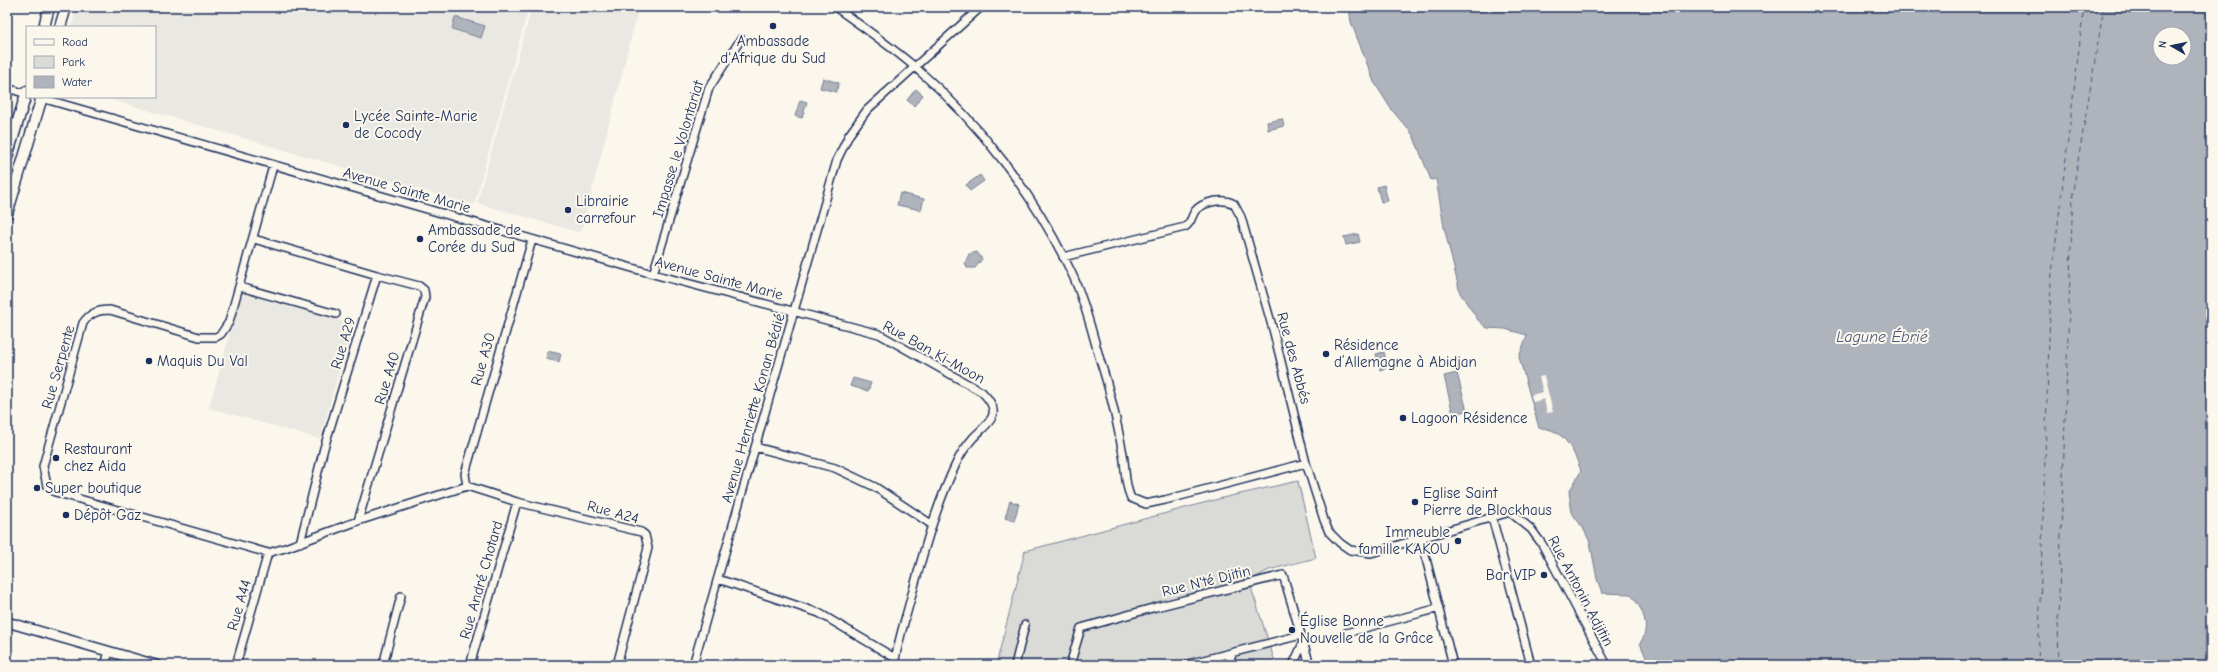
<svg xmlns="http://www.w3.org/2000/svg" width="2218" height="672" font-family="'Comic Neue',sans-serif">
<style>
.built{fill:#eae8e2}
.green{fill:#dadad7;stroke:#7a849a}
.water{fill:#afb3bb;stroke:#747e96;fill-rule:evenodd}
.pier{fill:#fbf7ec}
.lines{fill:none;stroke-linecap:round;stroke-linejoin:round}
.ferry{stroke:#47577a;stroke-width:1;stroke-dasharray:5 4;stroke-linecap:butt}
.minor-casing{stroke:#1b2f5e;stroke-width:10}
.tertiary-casing{stroke:#1b2f5e;stroke-width:12}
.secondary-casing{stroke:#1b2f5e;stroke-width:13}
.minor{stroke:#fbf7ec;stroke-width:7}
.tertiary{stroke:#fbf7ec;stroke-width:9}
.secondary{stroke:#fbf7ec;stroke-width:10}
.poi-dot{fill:#1b2f5e;stroke:#fbf7ec;stroke-width:1.5}
.labels{text-anchor:middle;stroke-width:4;stroke-linejoin:round;paint-order:stroke}
.poi-label{font-size:15px;fill:#1b2f5e;stroke:#fbf7ec;text-anchor:start}
.street-label{font-size:15px;fill:#1b2f5e;stroke:#fbf7ec}
.water-label{font-size:16px;font-style:italic;fill:#47577a;stroke:#fbf7ec}
</style>
<rect width="100%" height="100%" fill="#fbf7ec"/>
<filter id="ink" filterUnits="userSpaceOnUse"><feTurbulence type="fractalNoise" baseFrequency=".025" numOctaves="2"/><feDisplacementMap in="SourceGraphic" scale="8" xChannelSelector="R" yChannelSelector="G"/><feConvolveMatrix kernelMatrix="1 2 1 2 8 2 1 2 1" color-interpolation-filters="sRGB"/></filter>
<g filter="url(#ink)">
<path class="built" d="M77 7H529L474 205 102 97H155V27H71Z
M532 7H639L581 233 477 203Z
M241 293 352 324 320 439 209 408Z"/>
<path class="green" d="M1298 481 1316 558 1269 570 1249 581 1276 665H996L1025 551 1222 498Z"/>
<path class="water" d="M1349 7H2211V665H1649L1640 643C1652 627 1642 607 1630 594L1602 593 1597 579 1590 542 1583 528 1572 513 1569 492 1581 471C1574 451 1564 428 1539 428L1519 357 1527 335 1505 329 1487 328 1478 320 1460 293 1444 227 1436 179 1431 180 1413 135 1391 109 1374 82 1351 22ZM2160 34H2184V58H2160Z
M455 17 485 26 481 38 452 29Z
M823 78 839 83 836 92 820 88Z
M916 89 923 95 914 106 907 100Z
M800 100 807 102 802 118 795 116Z
M1282 119 1284 126 1268 130 1267 122Z
M980 175 984 181 970 191 966 185Z
M1384 185 1388 201 1381 202 1377 187Z
M900 193 924 199 921 210 897 205Z
M1358 234 1360 242 1346 245 1344 237Z
M977 252 982 259 975 268H967L965 263 969 254Z
M547 351 561 354 559 362 546 359Z
M1384 352 1388 368 1380 370 1376 354Z
M1457 373 1467 411 1453 414 1444 376Z
M853 378 871 383 868 391 850 386Z
M1010 501 1019 504 1014 521 1005 518Z"/>
<path class="pier" d="M1544 376 1553 412 1547 413 1544 399 1533 402 1531 395 1543 392 1539 377Z"/>
<g class="lines">
<path class="ferry" d="M2038 665 2051 282 2084 7
M2059 665 2058 622 2073 191 2104 7"/>
<g class="minor-casing">
<path id="minor" d="M835 7C862 26 890 46 915 67 981 124 1036 197 1073 276 1085 302 1092 332 1100 360 1110 390 1117 422 1123 454 1126 469 1124 484 1131 498L1146 504 1165 500 1306 463
M7 88 27 94
M38 97 653 274 879 334 982 392C1005 415 988 422 973 438 966 446 960 455 956 464 936 506 924 550 912 594 906 617 898 641 894 665
M273 166 229 322 221 334 216 337H199L110 310C98 310 90 313 83 323L43 466 47 486 55 492 268 553 285 548 358 521 467 486
M254 239 377 275 324 448 300 543
M1063 257 1185 227C1192 222 1191 217 1195 211 1203 202 1223 197 1234 204L1241 217 1274 333 1306 463 1324 520 1329 532 1340 543 1350 550 1371 553 1510 512 1531 529 1542 544 1607 665
M653 274 709 88 741 39
M240 287 336 314
M755 447 835 468 875 487 931 524
M467 486 517 502 641 532 645 535 648 548 617 665
M467 486 465 474 532 240
M1492 517 1531 665
M358 521 425 297 424 290 419 286 377 275
M1421 539 1453 665
M718 579 819 613 895 658
M1346 633 1439 608
M105 665 109 652
M236 665 268 553
M383 665 401 596
M470 665 517 502
M693 665 837 160 849 135 867 110 981 7
M1015 665 1025 625
M1070 665 1081 628 1156 607 1283 575 1310 665
M1184 665 1301 635
M1227 665 1233 653
M1293 665 1303 643"/>
</g>
<g class="tertiary-casing">
<path id="tertiary" d="M7 622 156 665"/>
</g>
<g class="secondary-casing">
<path id="secondary" d="M44 27 49 7
M60 27 66 7
M7 157 27 91
M7 214 42 97"/>
</g>
<use href="#minor" class="minor"/>
<use href="#tertiary" class="tertiary"/>
<use href="#secondary" class="secondary"/>
</g>
</g>
<g class="poi-dot">
<circle cx="773" cy="26" r="4"/>
<circle cx="346" cy="125" r="4"/>
<circle cx="568" cy="210" r="4"/>
<circle cx="420" cy="239" r="4"/>
<circle cx="1326" cy="354" r="4"/>
<circle cx="149" cy="361" r="4"/>
<circle cx="1403" cy="418" r="4"/>
<circle cx="56" cy="458" r="4"/>
<circle cx="37" cy="488" r="4"/>
<circle cx="1415" cy="502" r="4"/>
<circle cx="66" cy="515" r="4"/>
<circle cx="1458" cy="541" r="4"/>
<circle cx="1544" cy="575" r="4"/>
<circle cx="1292" cy="630" r="4"/>
</g>
<g class="labels">
<g class="poi-label">
<text x="773" y="46" text-anchor="middle">Ambassade<tspan x="773" dy="17">d'Afrique du Sud</tspan></text>
<text x="354" y="121">Lycée Sainte-Marie<tspan x="354" dy="17">de Cocody</tspan></text>
<text x="576" y="206">Librairie<tspan x="576" dy="17">carrefour</tspan></text>
<text x="428" y="235">Ambassade de<tspan x="428" dy="17">Corée du Sud</tspan></text>
<text x="1334" y="350">Résidence<tspan x="1334" dy="17">d’Allemagne à Abidjan</tspan></text>
<text x="157" y="366">Maquis Du Val</text>
<text x="1411" y="423">Lagoon Résidence</text>
<text x="64" y="454">Restaurant<tspan x="64" dy="17">chez Aida</tspan></text>
<text x="45" y="493">Super boutique</text>
<text x="1423" y="498">Eglise Saint<tspan x="1423" dy="17">Pierre de Blockhaus</tspan></text>
<text x="74" y="520">Dépôt Gaz</text>
<text x="1450" y="537" text-anchor="end">Immeuble<tspan x="1450" dy="17">famille KAKOU</tspan></text>
<text x="1536" y="580" text-anchor="end">Bar VIP</text>
<text x="1300" y="626">Église Bonne<tspan x="1300" dy="17">Nouvelle de la Grâce</tspan></text>
</g>
<g class="street-label">
<text transform="translate(678 149) rotate(-73)" y="5">Impasse le Volontariat</text>
<text transform="translate(407 190) rotate(16)" y="5">Avenue Sainte Marie</text>
<text transform="translate(719 278) rotate(15)" y="5">Avenue Sainte Marie</text>
<text transform="translate(343 343) rotate(-73)" y="5">Rue A29</text>
<text transform="translate(934 352) rotate(29)" y="5">Rue Ban Ki-Moon</text>
<text transform="translate(1294 358) rotate(75)" y="5">Rue des Abbés</text>
<text transform="translate(483 359) rotate(-74)" y="5">Rue A30</text>
<text transform="translate(58 367) rotate(-74)" y="5">Rue Serpente</text>
<text transform="translate(387 378) rotate(-73)" y="5">Rue A40</text>
<text transform="translate(753 408) rotate(-74)" y="5">Avenue Henriette Konan Bédié</text>
<text transform="translate(613 512) rotate(15)" y="5">Rue A24</text>
<text transform="translate(481 580) rotate(-74)" y="5">Rue André Chotard</text>
<text transform="translate(1206 581) rotate(-14)" y="5">Rue N'té Djitin</text>
<text transform="translate(1581 591) rotate(62)" y="5">Rue Antonin Adjitin</text>
<text transform="translate(239 605) rotate(-74)" y="5">Rue A44</text>
</g>
<g class="water-label">
<text x="1882" y="342">Lagune Ébrié</text>
</g>
</g>
<rect width="2218" height="672" fill="none" stroke="#fbf7ec" stroke-width="24"/>
<rect x="12" y="12" width="2194" height="648" fill="none" stroke="#1b2f5e" stroke-width="1.5" filter="url(#ink)"/>
<rect x="26" y="26" width="130" height="72" fill="#fbf7ec" stroke="#a1a7b3"/>
<rect x="34" y="39" width="20" height="6" fill="#fbf7ec" stroke="#a1a7b3"/>
<text x="62" y="46" font-size="12" fill="#1b2f5e">Road</text>
<rect x="34" y="56" width="20" height="12" fill="#dadad7" stroke="#a1a7b3"/>
<text x="62" y="66" font-size="12" fill="#1b2f5e">Park</text>
<rect x="34" y="76" width="20" height="12" fill="#afb3bb" stroke="#a1a7b3"/>
<text x="62" y="86" font-size="12" fill="#1b2f5e">Water</text>
<g transform="translate(2172 46) rotate(279)"><circle r="19" fill="#fbf7ec" stroke="#a1a7b3"/>
<path d="M0-3L7 15L0 10L-7 15Z" fill="#1b2f5e"/>
<text y="-6" font-size="11" font-weight="bold" text-anchor="middle" fill="#1b2f5e">N</text>
</g>
</svg>
